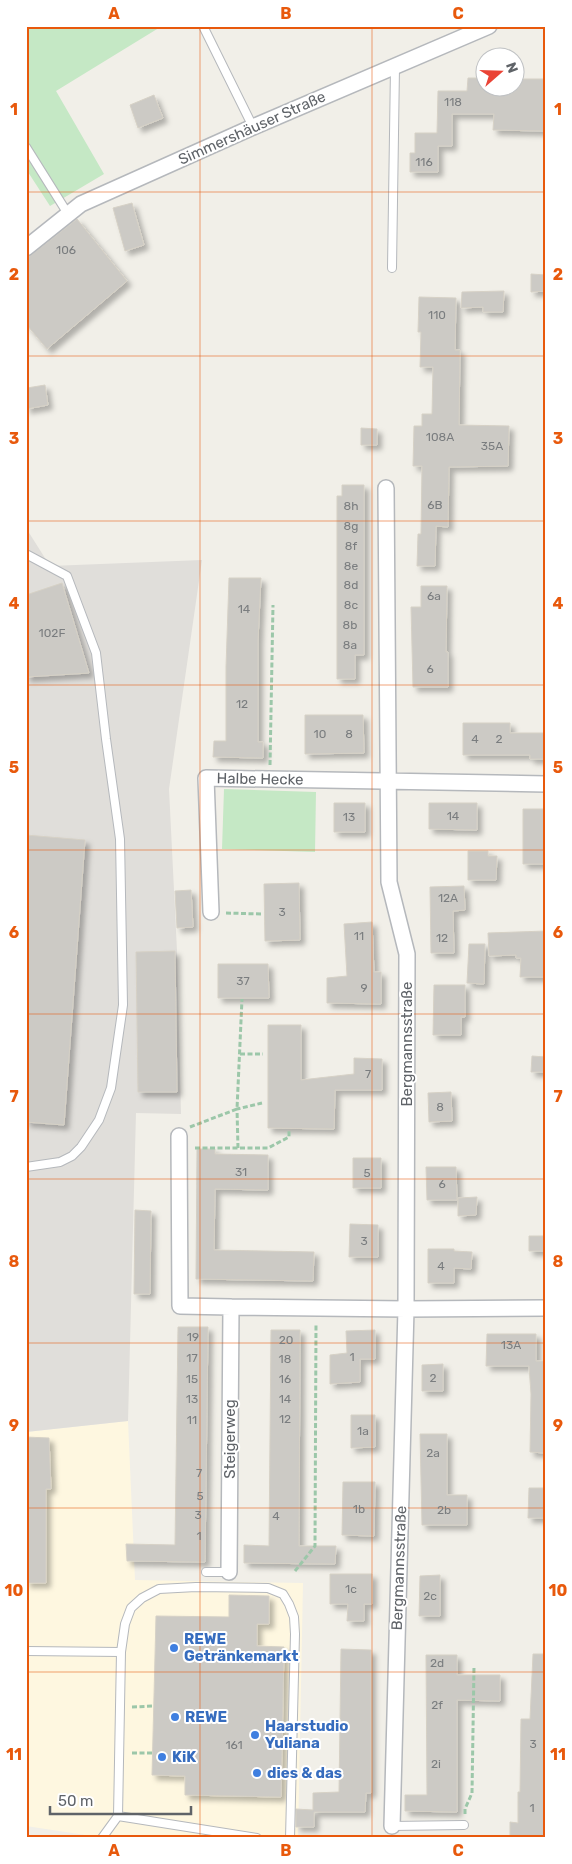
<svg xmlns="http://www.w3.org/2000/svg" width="572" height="1864" font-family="Rubik,sans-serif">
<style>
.commercial{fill:#fef7e0}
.industrial{fill:#e0deda}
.green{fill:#c5e8c5}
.building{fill:#cccac5;stroke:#d6d1c6;filter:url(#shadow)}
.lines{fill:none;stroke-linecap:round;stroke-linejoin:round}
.service-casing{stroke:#b5b8bc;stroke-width:10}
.minor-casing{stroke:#b5b8bc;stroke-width:18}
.path{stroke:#9cc7a9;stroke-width:3;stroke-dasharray:5 2.5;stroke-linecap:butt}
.service{stroke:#fff;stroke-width:8}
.minor{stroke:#fff;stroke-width:15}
.grid{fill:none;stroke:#e8590c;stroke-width:1;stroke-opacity:0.55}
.shop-dot{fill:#3f7fe0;stroke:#fff;stroke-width:2}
.labels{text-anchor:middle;stroke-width:4;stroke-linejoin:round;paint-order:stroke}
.number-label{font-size:12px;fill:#7a7d7f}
.street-label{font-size:15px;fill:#5f6368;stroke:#fff}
.shop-label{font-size:15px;font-weight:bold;fill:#366cbe;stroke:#fff;text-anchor:start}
.neatline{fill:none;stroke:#e8590c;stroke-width:2}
.grid-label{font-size:16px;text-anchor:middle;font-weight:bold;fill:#e8590c}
</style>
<defs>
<filter id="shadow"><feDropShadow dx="4.5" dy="4.5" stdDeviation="2.5" flood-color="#0004"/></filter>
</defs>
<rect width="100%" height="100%" fill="#f1efe8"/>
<path class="commercial" d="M128 1421 135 1580 303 1583 298 1838H105L26 1826V1432Z"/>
<path class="industrial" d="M26 528 50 566 202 560 169 789 177 951 181 1114 136 1113 128 1421 26 1432Z"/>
<path class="green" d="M26 26H162L56 91 104 174 50 206 26 169Z
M224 789 316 792 315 852 222 849Z"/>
<path class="building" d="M468 78H484V88H514V79H546V131L493 130 494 114H452V146H438V172H410V153H415V133H437L438 91H467Z
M154 95 163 118 138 128 130 105Z
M132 203 144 245 125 251 113 208Z
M77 219 127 281 47 349 26 324V259Z
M531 274 546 275V291L531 292Z
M504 291 503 312H483V307L461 308 462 292Z
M419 297 456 298 455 350H460L459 425 509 426 508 466 449 467 448 527 436 526 435 566H417L418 534H421L422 466H413L414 426H422V414H432L433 367H420L421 332H418Z
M45 385 48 405 26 409 27 388Z
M361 428 377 429V445H361Z
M342 485H364V655H355V679H337V496H342Z
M229 578H261L258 640V742H263V758L213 757 214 741H226V667Z
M62 583 89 673 26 677V595Z
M421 586H447L446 652H448V687H413L411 607H421Z
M305 715H363L364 753 305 754Z
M463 723H510V733H546V759H530V755H463Z
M334 803H365V832H334Z
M429 803H477V830L429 829Z
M523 809H546V864H523Z
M26 835 85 840 64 1125 26 1122Z
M468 851H488V856H497L496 880H468Z
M299 883 300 940 265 941 264 884Z
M464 886 465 910 453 911 454 953H431L430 887Z
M191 890 193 927 177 928 175 891Z
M372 922 374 972H381V1004L327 1003V978L347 976 344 924Z
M546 931V977H520L521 958H516V955L489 956 488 933Z
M469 944H485L484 984 467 983Z
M175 951 177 1092H138L136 952Z
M218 964H268L269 998H218Z
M434 985H465V1017H461V1035H433Z
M268 1025H301V1080L354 1074V1058L382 1059V1090H335L334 1129 268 1128Z
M532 1056 546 1057V1072H531Z
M451 1092 452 1121 429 1122 428 1093Z
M197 1149H215V1154L268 1155V1190L215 1189 214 1250 314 1252 313 1281 196 1279Z
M353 1158H381V1188H353Z
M426 1167H456L457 1200H427Z
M477 1197 476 1215 458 1216V1198Z
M135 1210 151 1211 150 1294H134Z
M350 1224 378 1225V1257H349Z
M529 1236H546V1251H529Z
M428 1249H454V1251L472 1252 471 1269 454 1268V1283H428Z
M178 1327H208L205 1562 127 1561 126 1544 175 1545Z
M271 1330H300L299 1546H336L335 1564 244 1563V1545L269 1546Z
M375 1330V1359H360V1382L330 1384V1355L347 1353 346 1331Z
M487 1334H536V1361H546V1453L530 1452 531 1394 529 1366H486Z
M443 1364V1391H422V1365Z
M351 1415H375V1447L351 1448Z
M420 1434H447V1495H467V1525H422Z
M26 1437 49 1438 51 1489H46V1583H26Z
M343 1482H375L374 1536 342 1535Z
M529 1488H546V1518H528Z
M330 1574H372V1604H364V1621H347L348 1604H330Z
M440 1575V1616H419L420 1576Z
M229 1595 269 1596V1624H257V1646L284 1647 281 1797 185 1795V1776L152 1775 156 1616 229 1617Z
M341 1649 371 1650V1793H366L365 1812H314V1827H296V1809L313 1810V1793L339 1792Z
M533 1654H546V1838H510V1822L518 1823V1792H520L521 1719H530Z
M426 1655H457V1675H500V1701L457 1700V1812L405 1811V1795H427Z"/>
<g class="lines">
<g class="service-casing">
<path id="service" d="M203 26 253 127
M26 147 68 214
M392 268 395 67
M26 554 67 576 96 653 106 739 120 839 123 1005 111 1088 99 1120 81 1147 72 1156 60 1162 26 1167
M206 1572H229
M26 1651 121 1652 118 1816 257 1838
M121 1652 125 1624 131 1608 142 1598 159 1589 196 1587 268 1588 283 1594 289 1604 294 1617 295 1634 290 1838
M392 1826 464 1825
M102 1838 118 1816"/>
</g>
<g class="minor-casing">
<path id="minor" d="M26 248 81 204 253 127 489 26
M386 488 389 882 407 954 406 1309 392 1826
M211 912 206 778 546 784
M179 1136 180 1306 231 1307 229 1572
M231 1307 406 1309 546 1308"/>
</g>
<path class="path" d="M270 765 273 605
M226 913 261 914
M240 1054H263
M190 1127 237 1109 242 999
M195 1148H268L289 1137V1130
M238 1148 237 1109 262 1103
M295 1571 315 1546 316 1324
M132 1707 154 1706
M132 1753H153
M465 1814V1809L472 1793 474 1666"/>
<use href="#service" class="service"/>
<use href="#minor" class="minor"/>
</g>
<path class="grid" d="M200 26V1838M372 26V1838M26 192H546M26 356H546M26 521H546M26 685H546M26 850H546M26 1014H546M26 1179H546M26 1343H546M26 1508H546M26 1672H546"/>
<g class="shop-dot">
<circle cx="174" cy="1648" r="5"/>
<circle cx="175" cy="1717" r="5"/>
<circle cx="255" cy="1735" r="5"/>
<circle cx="162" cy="1757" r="5"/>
<circle cx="257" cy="1773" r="5"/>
</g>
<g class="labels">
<g class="number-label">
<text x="453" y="106">118</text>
<text x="424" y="166">116</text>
<text x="66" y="254">106</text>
<text x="437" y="319">110</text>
<text x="440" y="441">108A</text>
<text x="492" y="450">35A</text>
<text x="435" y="509">6B</text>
<text x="351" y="510">8h</text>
<text x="351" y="530">8g</text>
<text x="351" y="550">8f</text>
<text x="351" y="570">8e</text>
<text x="351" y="589">8d</text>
<text x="434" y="600">6a</text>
<text x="351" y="609">8c</text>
<text x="244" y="613">14</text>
<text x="350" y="629">8b</text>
<text x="52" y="637">102F</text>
<text x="350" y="649">8a</text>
<text x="430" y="673">6</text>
<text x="242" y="708">12</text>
<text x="320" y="738">10</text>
<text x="349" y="738">8</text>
<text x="475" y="743">4</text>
<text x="499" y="743">2</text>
<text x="453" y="820">14</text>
<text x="349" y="821">13</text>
<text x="448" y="902">12A</text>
<text x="282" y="916">3</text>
<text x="359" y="940">11</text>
<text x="442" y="942">12</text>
<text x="243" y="985">37</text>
<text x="364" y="992">9</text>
<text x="368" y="1078">7</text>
<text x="440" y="1111">8</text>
<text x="241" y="1176">31</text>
<text x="367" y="1177">5</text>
<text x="442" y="1188">6</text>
<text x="364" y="1245">3</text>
<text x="441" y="1270">4</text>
<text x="193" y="1341">19</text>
<text x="286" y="1344">20</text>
<text x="511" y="1349">13A</text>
<text x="352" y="1361">1</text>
<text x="192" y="1362">17</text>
<text x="285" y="1363">18</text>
<text x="433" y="1382">2</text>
<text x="192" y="1383">15</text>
<text x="285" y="1383">16</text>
<text x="192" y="1403">13</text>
<text x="285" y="1403">14</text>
<text x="285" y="1423">12</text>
<text x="192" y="1424">11</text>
<text x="363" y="1435">1a</text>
<text x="433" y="1457">2a</text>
<text x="199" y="1477">7</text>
<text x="200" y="1500">5</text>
<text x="359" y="1513">1b</text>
<text x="444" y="1514">2b</text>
<text x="198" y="1519">3</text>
<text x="276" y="1520">4</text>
<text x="199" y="1540">1</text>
<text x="351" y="1593">1c</text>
<text x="430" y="1600">2c</text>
<text x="437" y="1667">2d</text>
<text x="437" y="1709">2f</text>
<text x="533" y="1748">3</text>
<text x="234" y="1749">161</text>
<text x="436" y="1768">2i</text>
<text x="532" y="1812">1</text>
</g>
<g class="street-label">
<text transform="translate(252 128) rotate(-24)" y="5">Simmershäuser Straße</text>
<text transform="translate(260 779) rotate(1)" y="5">Halbe Hecke</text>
<text transform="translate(407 1044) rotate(-90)" y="5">Bergmannsstraße</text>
<text transform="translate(230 1439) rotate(-90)" y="5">Steigerweg</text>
<text transform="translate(399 1568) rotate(-88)" y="5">Bergmannsstraße</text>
</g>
<g class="shop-label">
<text x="184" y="1644">REWE<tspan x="184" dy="17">Getränkemarkt</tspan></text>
<text x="185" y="1722">REWE</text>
<text x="265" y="1731">Haarstudio<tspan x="265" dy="17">Yuliana</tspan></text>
<text x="172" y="1762">KiK</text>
<text x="267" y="1778">dies &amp; das</text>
</g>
</g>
<rect width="572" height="1864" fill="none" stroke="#ffffff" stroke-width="55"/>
<g transform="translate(500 72) rotate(70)"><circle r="24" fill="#ffffff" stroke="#bfc1c3"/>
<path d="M0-4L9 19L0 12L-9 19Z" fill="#ea4335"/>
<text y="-8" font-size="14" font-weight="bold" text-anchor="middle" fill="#5f6368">N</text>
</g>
<path d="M50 1806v8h141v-8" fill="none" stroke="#5f6368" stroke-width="2.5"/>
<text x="58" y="1806" font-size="15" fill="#5f6368" stroke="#ffffff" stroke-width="4" paint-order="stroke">50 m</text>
<rect x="28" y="28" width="516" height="1808" class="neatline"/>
<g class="grid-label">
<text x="114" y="19">A</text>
<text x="286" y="19">B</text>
<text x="458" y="19">C</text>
<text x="14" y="115">1</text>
<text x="558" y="115">1</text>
<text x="14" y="280">2</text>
<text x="558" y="280">2</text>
<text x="14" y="444">3</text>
<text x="558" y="444">3</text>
<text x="14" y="609">4</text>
<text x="558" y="609">4</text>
<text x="14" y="773">5</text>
<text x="558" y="773">5</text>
<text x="14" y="938">6</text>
<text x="558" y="938">6</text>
<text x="14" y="1102">7</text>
<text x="558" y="1102">7</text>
<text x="14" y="1267">8</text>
<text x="558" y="1267">8</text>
<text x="14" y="1431">9</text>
<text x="558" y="1431">9</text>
<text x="14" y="1596">10</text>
<text x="558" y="1596">10</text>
<text x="14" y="1760">11</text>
<text x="558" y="1760">11</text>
<text x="114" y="1856">A</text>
<text x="286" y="1856">B</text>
<text x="458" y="1856">C</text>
</g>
</svg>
